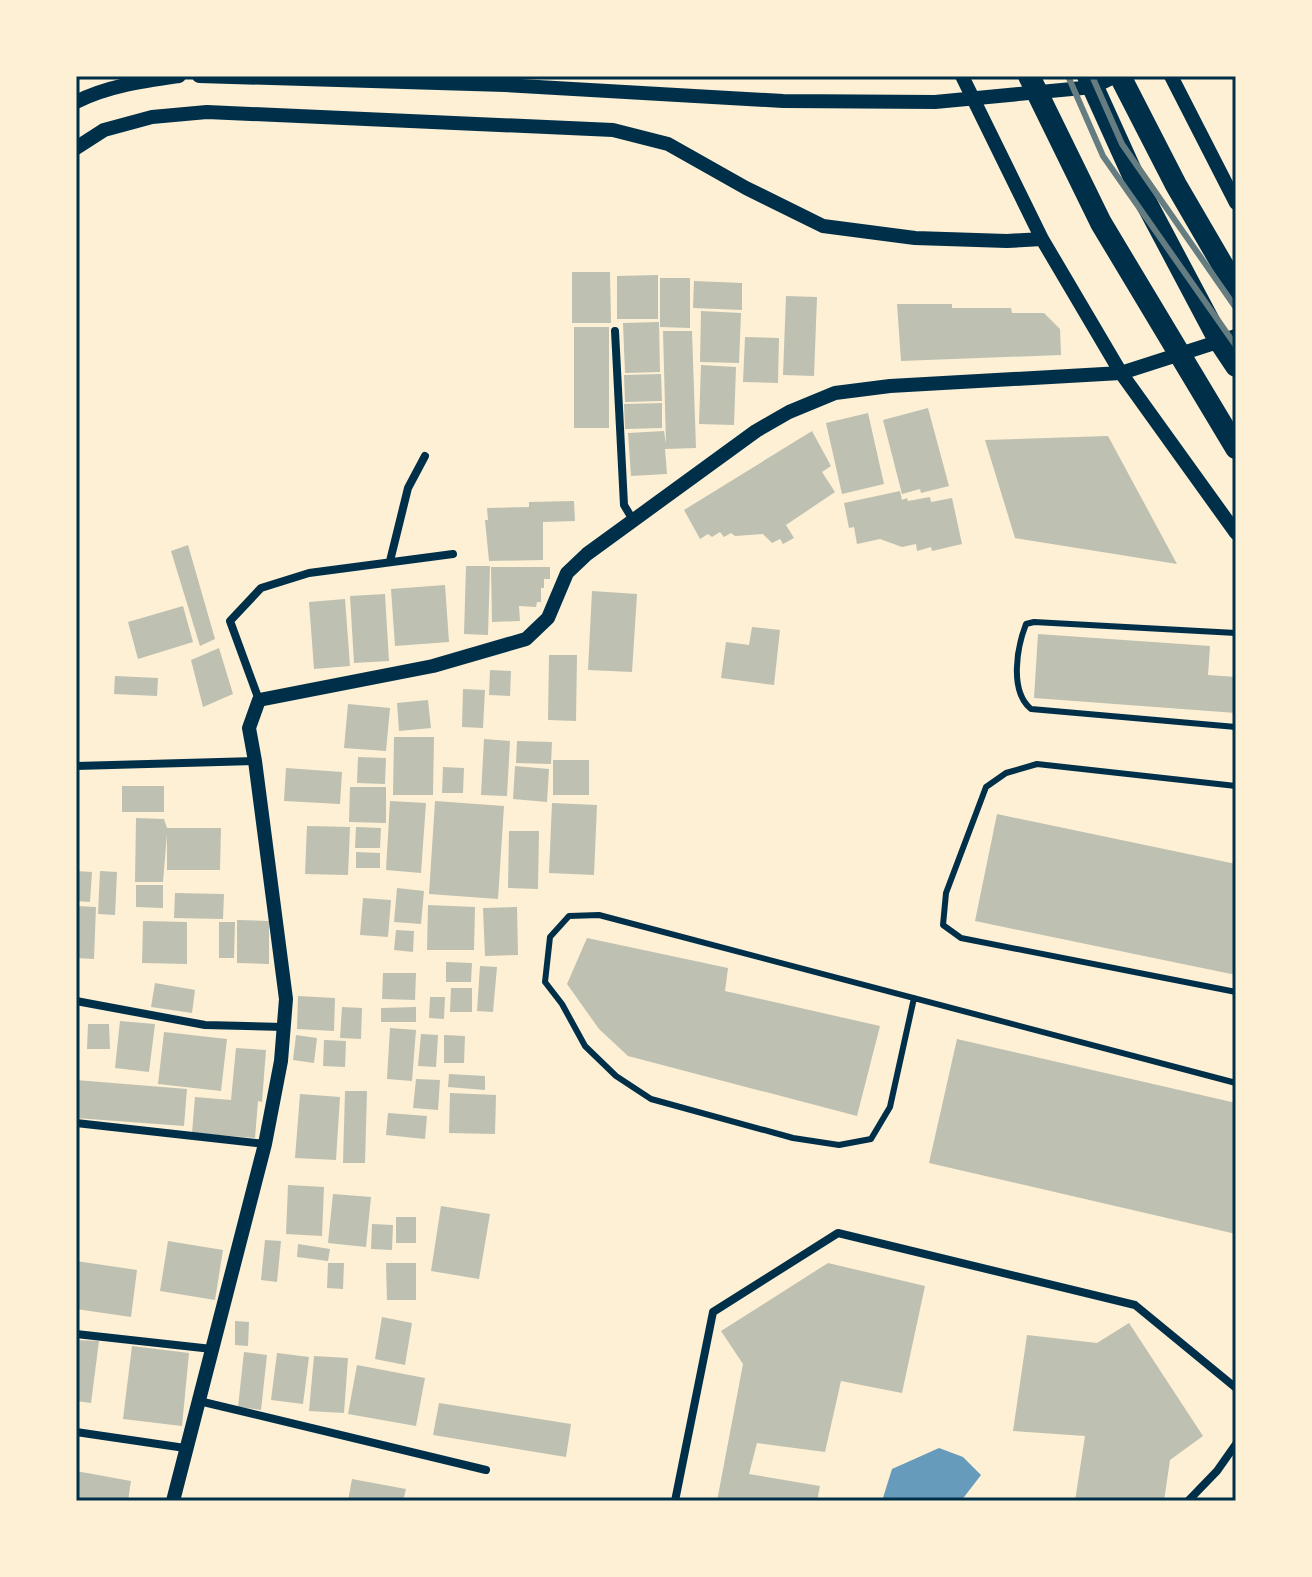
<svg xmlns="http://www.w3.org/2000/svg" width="1312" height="1577" font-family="'Fira Sans Condensed',sans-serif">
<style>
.water{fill:#669bbc}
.building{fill:#bec0b2}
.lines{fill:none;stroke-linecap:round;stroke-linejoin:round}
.service{stroke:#003049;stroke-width:6}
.minor{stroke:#003049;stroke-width:8}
.tertiary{stroke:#003049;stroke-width:14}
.trunk{stroke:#003049;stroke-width:22}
.rail{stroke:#657d81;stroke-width:6}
.neatline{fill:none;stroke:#003049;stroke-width:3}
</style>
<rect width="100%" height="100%" fill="#fdf0d5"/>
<path class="water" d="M939 1448 963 1457 981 1475 961 1501H882L892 1469Z"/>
<path class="building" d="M572 272H610L611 323H572Z
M658 275V319H617V276Z
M660 278H690V328L660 327Z
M694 281 742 283V310L693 308Z
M786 296 817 297 814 376 783 375Z
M897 304H952V308H1011L1012 313H1044L1060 329 1061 355 901 361Z
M701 311 741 313 739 363 700 362Z
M659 322 660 372 625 373 623 323Z
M574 327H609V428H574Z
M663 331H692L696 448 665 449 667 474 631 476 628 433 664 431 666 444Z
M745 337 779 338 778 383 743 382Z
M701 365 736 367 734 425 699 424Z
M661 374 662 401 625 402 624 375Z
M662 403V428L625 429 624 404Z
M928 408 949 486 921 493 920 489 902 494 883 420Z
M868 413 884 484 842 494 826 423Z
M812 431 831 466 822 472 835 492 786 525 794 538 783 544 780 539 772 543 763 534 735 536 731 533 724 537 720 532 712 537 708 534 700 539 684 510Z
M1108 436 1177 564 1015 538 985 440Z
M900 491 902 500 907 498 908 501 930 497 931 502 952 498 962 544 932 551 931 547 917 551 916 544 902 547 880 539 857 544 854 527 849 528 844 503Z
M574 501 575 521 543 522V560L489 561 485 520H488L487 508 529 507V502Z
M188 545 215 639 200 646 171 551Z
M466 566H490L488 635 464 634Z
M491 567H550V579H544V588H541V602H537L536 607 519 606 520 621 492 622Z
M445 585 449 642 395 646 391 589Z
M592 591 637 594 632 672 588 670Z
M385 594 389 661 354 663 350 596Z
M345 599 350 666 314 669 309 602Z
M183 606 193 642 138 659 128 622Z
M752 627 780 630 774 685 721 678 726 642 749 645Z
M1038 634 1210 646 1208 675 1236 677V713L1034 698Z
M219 648 233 694 203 707 191 660Z
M549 655H577L576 721 548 720Z
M490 670 511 671 510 696 489 695Z
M115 676 158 678 157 696 114 694Z
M463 689 485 690 483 728 462 727Z
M428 700 431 728 399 731 397 703Z
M348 704 390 708 386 751 344 748Z
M394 737H434L433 795H393Z
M484 739 510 741 507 796 481 795Z
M517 741 552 742 551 764 516 763Z
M358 757 386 758 385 784 357 783Z
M553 760H589V795H553Z
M515 766 549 769 547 802 513 799Z
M443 767 464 768 463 793H442Z
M286 768 342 772 340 804 284 801Z
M122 786H164V812H122Z
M350 787H386V823L349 822Z
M390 801 426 803 421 873 386 870Z
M435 801 504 806 498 899 429 894Z
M552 803 597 805 594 875 549 873Z
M997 814 1236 864V975L975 921Z
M136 818 164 819 167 828H221L220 870H167V834L163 882H135Z
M307 826 350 827 348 875 305 874Z
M356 827 381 828 380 848H355Z
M509 831H539L538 889 508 888Z
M356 852 380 853V868H356Z
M76 871 92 872 90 902 76 901Z
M100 871 117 872 115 915 98 914Z
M136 885H163V908L136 907Z
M397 888 424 891 421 924 394 922Z
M175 893 224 894 223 919 174 918Z
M363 898 391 900 388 937 360 935Z
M428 905 475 907 474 950H427Z
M76 906 96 907 94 959 76 958Z
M517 907 518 955 485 956 483 908Z
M237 920 269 921V964L237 963Z
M143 921 187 922V964L142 963Z
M219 922H235L234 958H219Z
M396 930 414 931 413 952 394 950Z
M587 938 728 968 725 991 880 1026 857 1116 628 1056 599 1029 567 984Z
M446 962 472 963 471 982H446Z
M480 966 497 967 493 1012 477 1011Z
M383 973H416L415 1000 382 999Z
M155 983 195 990 192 1013 151 1007Z
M451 988H472V1012H450Z
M298 996 335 998 334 1031 297 1029Z
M430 997H445L444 1019 429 1018Z
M342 1007 362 1008 361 1039 340 1038Z
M416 1007V1022H381V1008Z
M120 1021 155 1024 149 1072 115 1068Z
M88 1024H109L110 1049H87Z
M390 1028 416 1030 412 1081 387 1079Z
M164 1032 227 1039 221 1091 158 1084Z
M421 1034 438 1035 436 1067 418 1066Z
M296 1035 317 1038 314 1063 293 1060Z
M444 1035 465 1036 464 1063H444Z
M957 1039 1236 1103V1234L929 1163Z
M324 1040 346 1041 345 1067 323 1066Z
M236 1048 266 1050 262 1102 258 1101 255 1138 192 1133 195 1097 231 1100Z
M449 1074 485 1076V1090L448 1087Z
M416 1079 440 1080 438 1110 413 1108Z
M76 1080 187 1089 184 1126 76 1118Z
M345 1091H367L365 1163H343Z
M450 1093 496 1095 495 1134 449 1133Z
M300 1094 340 1097 336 1160 295 1158Z
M388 1113 427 1116 425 1139 386 1135Z
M288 1185 324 1187 322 1236 286 1234Z
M333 1194 371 1197 366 1247 328 1243Z
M441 1206 490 1214 479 1279 431 1271Z
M396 1217H416V1243H396Z
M372 1224 393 1225 392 1250 371 1249Z
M265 1240 281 1241 277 1282 261 1280Z
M168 1241 223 1250 215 1300 160 1291Z
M298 1244 330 1249 328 1261 297 1257Z
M76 1261 137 1270 131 1317 76 1309Z
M328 1263H344L343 1289 327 1288Z
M386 1263H416V1300H387Z
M828 1263 925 1286 902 1393 841 1381 825 1452 757 1443 749 1474 820 1486 817 1501H717L743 1364 721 1331Z
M382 1317 412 1323 405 1365 375 1359Z
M235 1321 249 1322 248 1346 235 1345Z
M1129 1323 1203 1436 1170 1460 1164 1501H1075L1085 1436 1013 1431 1027 1335 1097 1343Z
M76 1340 99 1341 91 1403 76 1401Z
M132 1346 189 1353 182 1426 123 1419Z
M244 1352 267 1355 261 1410 238 1407Z
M277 1353 309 1357 303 1404 271 1400Z
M314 1356 348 1358 344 1413 309 1411Z
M357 1365 425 1378 416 1426 348 1414Z
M439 1403 571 1424 566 1457 433 1435Z
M76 1471 131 1481 128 1501H76Z
M352 1479 406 1489 403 1501H348Z"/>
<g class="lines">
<path class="service" d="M1236 633 1034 622 1026 624C1017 647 1009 691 1031 709L1236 727
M1236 786 1037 764 1006 773 986 787 946 893 943 925 961 938 1236 992
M914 998 890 1107 871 1139 839 1145 793 1138 651 1099 616 1076 585 1046 562 1004 545 982 550 937 569 916 599 915 1236 1083"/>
<path class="minor" d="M615 331 624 505 633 520
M390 561 408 488 425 456
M259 700 230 621 261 588 309 573 453 554
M76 766 255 761
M76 1001 205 1025 284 1027
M76 1123 265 1144
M76 1334 212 1349
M199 1401 486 1470
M76 1432 185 1448
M675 1501 713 1312 838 1233 1135 1305 1236 1388
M1188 1501 1217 1471 1236 1444"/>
<path class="tertiary" d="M199 76 505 85 783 101 935 102 1093 87 1116 76
M962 76 1042 239 1121 373 1236 533
M1171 76 1236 203
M76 102C107 86 144 81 179 76
M76 148 104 130 152 117 207 112 613 130 668 144 746 188 823 226 915 238 1007 241 1042 239
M173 1501 265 1144 281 1061 286 999 255 761 249 728 259 700 433 666 526 639 548 618 567 573 587 554 756 431 789 412 835 393 890 386 1121 373 1236 336"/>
<path class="trunk" d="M1029 76 1101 223 1236 448
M1088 76 1141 193 1220 342 1236 366
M1120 76 1176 185 1236 288"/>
<path class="rail" d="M1068 76 1103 156 1236 346
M1092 76 1122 144 1236 308"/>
</g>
<rect width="1312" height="1577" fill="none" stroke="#fdf0d5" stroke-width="156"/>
<rect x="78" y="78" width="1156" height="1421" class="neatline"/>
</svg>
